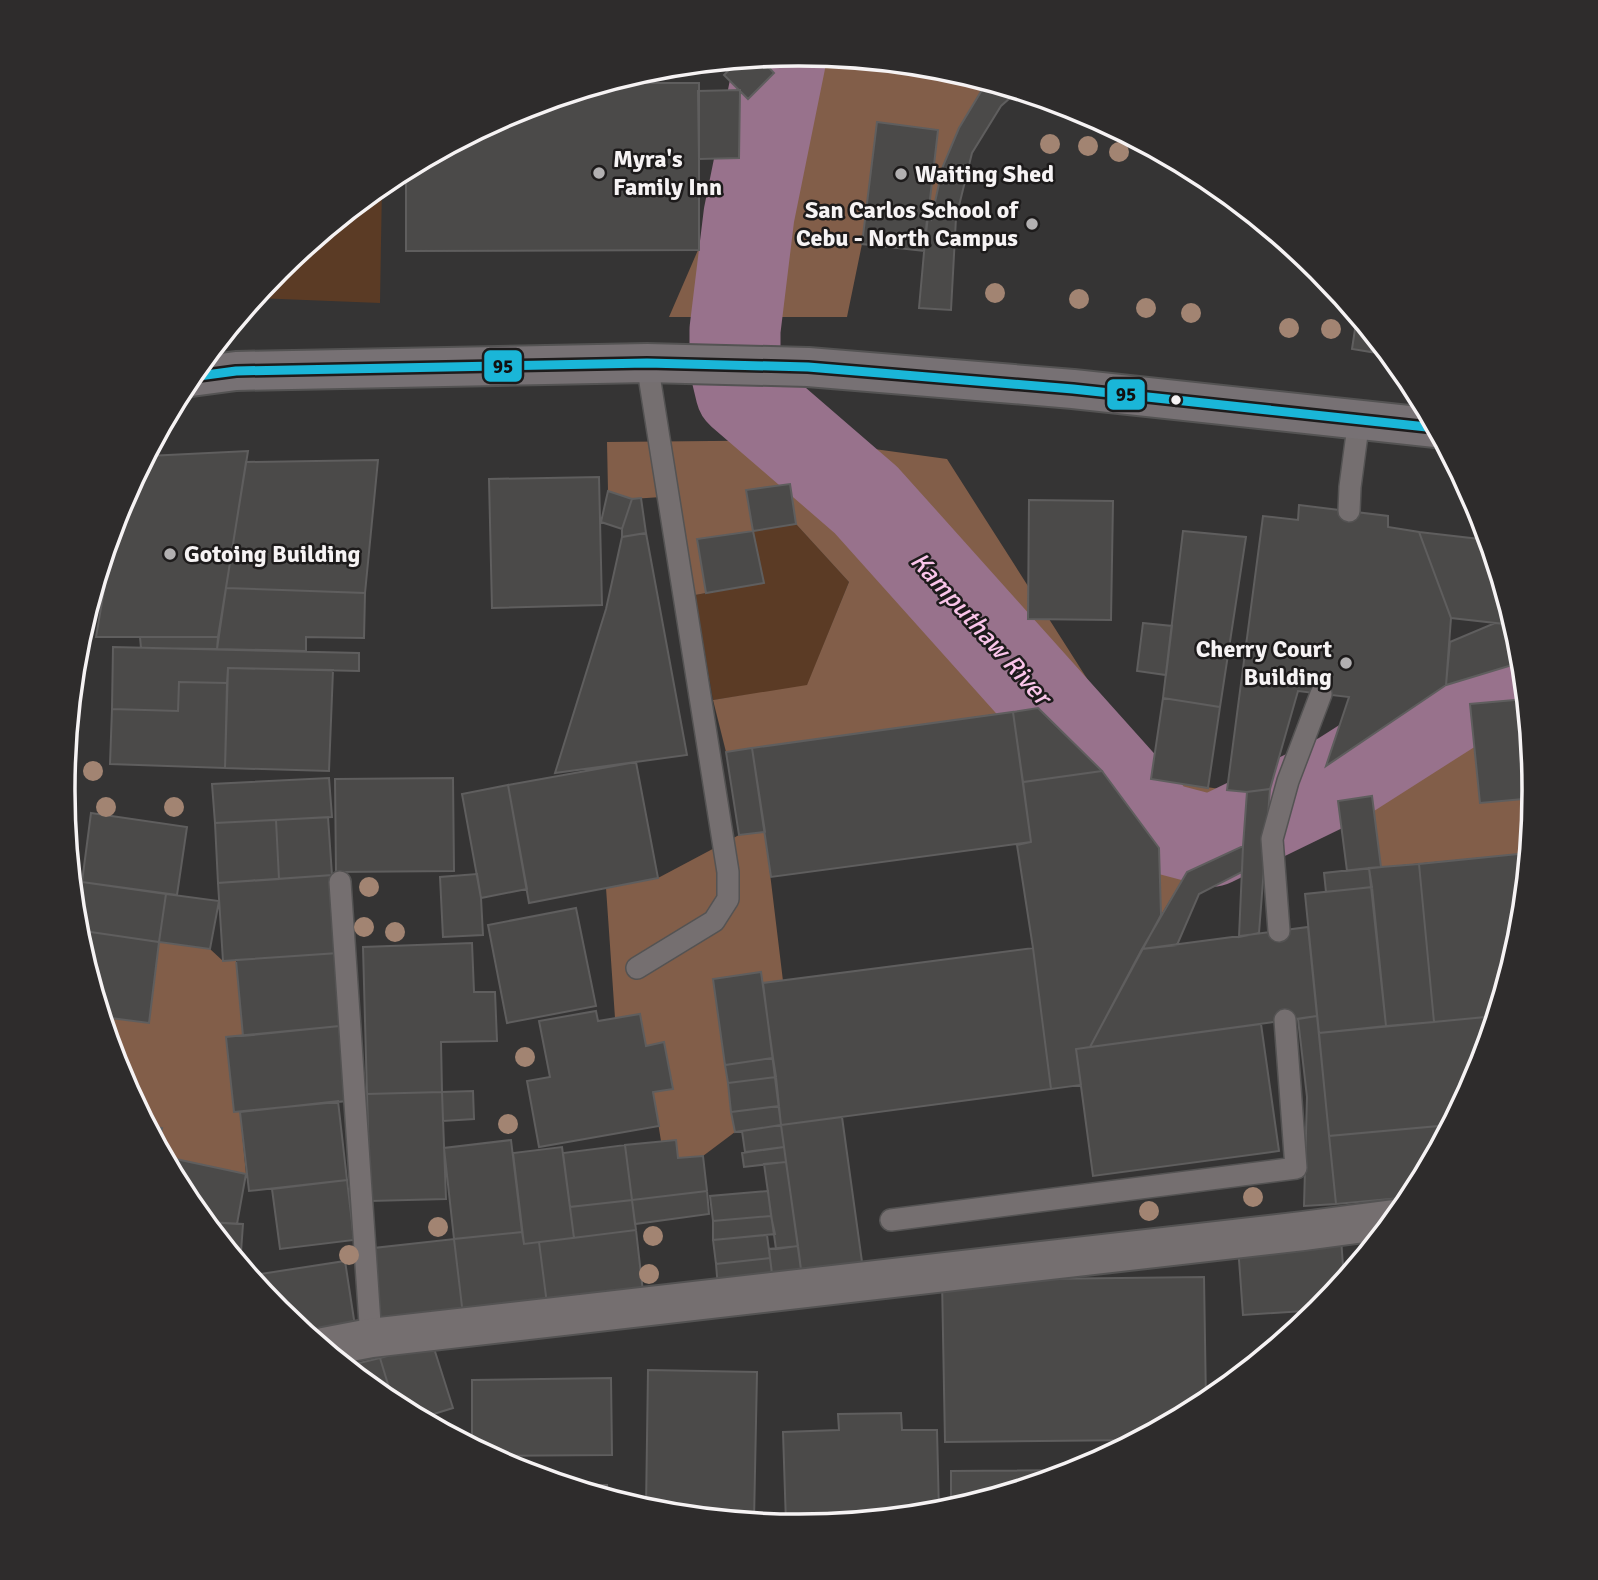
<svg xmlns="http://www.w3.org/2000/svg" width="1598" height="1580" font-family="Signika,sans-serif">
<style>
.green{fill:#5b3b25}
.forest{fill:#825e49}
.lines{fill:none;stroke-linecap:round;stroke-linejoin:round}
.river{stroke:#98728c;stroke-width:91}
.building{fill:#4b4a49;stroke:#5f5e5e;stroke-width:2}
.lane-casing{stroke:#545353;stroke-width:24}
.street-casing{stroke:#545353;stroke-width:42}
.secondary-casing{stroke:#545353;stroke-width:42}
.lane{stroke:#756f70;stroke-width:21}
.street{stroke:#756f70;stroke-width:38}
.secondary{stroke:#777174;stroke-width:38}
.bus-1-casing{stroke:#1d1b1b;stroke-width:14}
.bus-1{stroke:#1ab6d8;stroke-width:9}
.tree{fill:#a28472}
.poi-dot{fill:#b2b0b1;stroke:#1d1b1b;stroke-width:2.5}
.bus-dot{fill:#f6f3f4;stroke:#1d1b1b;stroke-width:2.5}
.labels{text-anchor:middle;stroke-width:5;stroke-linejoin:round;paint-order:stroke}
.poi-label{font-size:24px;font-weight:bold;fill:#f6f3f4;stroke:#1d1b1b;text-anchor:start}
.water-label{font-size:26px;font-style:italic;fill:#fac5ea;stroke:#1d1b1b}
.rim{fill:none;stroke:#f6f3f4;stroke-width:3.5}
.line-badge{stroke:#1d1b1b;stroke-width:2.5}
.pale-badge-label{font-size:19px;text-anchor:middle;font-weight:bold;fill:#111}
</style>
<rect width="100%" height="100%" fill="#353434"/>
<path class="green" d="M382 185 380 303 255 298 279 269Z
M796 524 849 582 807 686 713 700 695 595 764 583 753 531Z"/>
<path class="forest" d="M799 54 943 68 990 83 982 90 931 220 927 219 938 130 877 123 862 244 847 317H669L782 56Z
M809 440 947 459 1151 779 1227 790 1237 851 1187 872 1161 915 1159 848 1038 708 726 752 713 700 807 685 849 582 796 524 789 484 746 490 753 531 697 539 706 593 695 595 676 496 632 499 608 491 607 442Z
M1523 670 1535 790 1529 853 1381 867 1372 796 1341 778 1506 673Z
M765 832 783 981 763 983 761 972 713 979 735 1132 703 1156 678 1158 676 1140 661 1141 653 1092 673 1088 664 1043 646 1046 640 1014 615 1018 606 888 658 878 739 835Z
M159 942 210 949 223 961 236 960 243 1036 226 1038 234 1111 240 1112 246 1174 166 1158 159 1146 162 1128 148 1126 119 1071 109 1037 111 1018 149 1023Z"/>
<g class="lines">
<path class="river" d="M779 56 780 62 749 215 735 330V367L741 392 866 500 1159 827 1212 841 1341 778 1506 673 1523 670"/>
</g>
<path class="building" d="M760 58 774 73 748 99 724 75 739 60Z
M606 83H699V250L406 251V170L518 110Z
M990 83 1018 91 1001 106 972 153 956 218 951 310 919 308 927 219 931 220 943 166 959 128 982 90Z
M740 90 739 158 699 159 698 91Z
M877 122 938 130 924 251 862 244Z
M1357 316 1373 336 1371 352 1352 349Z
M1373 336 1389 355 1371 352Z
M248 451 218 637H96L116 520 119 508 148 456Z
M378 460 365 593 226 588 246 462Z
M599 477 602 605 492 608 489 479Z
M790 484 796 524 753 531 746 490Z
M608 491 632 499 622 529 601 522Z
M641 498 646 533 622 537V529L632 499Z
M1029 500 1113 501 1111 620 1028 619Z
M1299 505 1388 516V527L1419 532 1451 618 1446 685 1326 766 1349 697 1298 691 1270 789 1247 792 1227 790 1263 516 1298 520Z
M753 531 764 583 706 593 697 539Z
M1183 531 1246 537 1220 707 1163 698Z
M1419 532 1488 540 1514 625 1451 618Z
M646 533 687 755 555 773 606 609 622 537Z
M226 588 365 593 364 638 306 637V651L217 649Z
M1143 623 1172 626 1166 675 1137 671Z
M1495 623 1514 625 1521 647 1522 662 1446 685 1450 642Z
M140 637H218L217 649 141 648Z
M113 647 359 653V671L228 668 227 683 179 682 178 711 112 709Z
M228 668 333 670 329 771 225 768Z
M179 682 227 683 225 768 110 764 112 709 178 711Z
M1163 698 1220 707 1208 788 1151 779Z
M1526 699 1535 790 1534 798 1480 803 1470 704Z
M1038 708 1102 771 1023 782 1013 712Z
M1013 712 1031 842 771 877 752 748Z
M752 748 765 832 739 835 726 752Z
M636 762 658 878 529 903 508 785Z
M1102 771 1159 848 1161 915 1090 1047 1076 1049 1081 1085 1051 1089 1033 948 1017 845 1031 842 1023 782Z
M329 778 332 817 215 823 212 784Z
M453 778 454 871 336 872 335 779Z
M508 785 527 889 481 898 462 794Z
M1270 789 1259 933 1239 937 1243 846 1247 792Z
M1372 796 1381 867 1347 871 1338 801Z
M91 813 187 827 177 895 82 882Z
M328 817 332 875 279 879 276 820Z
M276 820 279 879 218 883 215 823Z
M1243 846 1242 872 1199 894 1177 945 1142 949 1187 872Z
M1529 853 1521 934 1496 1016 1434 1022 1419 864Z
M1419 864 1434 1022 1386 1026 1369 868Z
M1369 868 1372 887 1326 892 1324 873Z
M477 874 481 898 483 935 443 937 440 877Z
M332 875 338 953 223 961 218 883Z
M82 882 166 894 159 942 77 930 76 918Z
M1372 887 1386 1026 1319 1033 1305 894Z
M166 894 219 901 210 949 159 942Z
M576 908 596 1006 507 1023 488 925Z
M1308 927 1317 1016 1090 1047 1142 949Z
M77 930 159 942 149 1023 103 1017Z
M472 943 474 992H495L497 1041 441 1042 442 1092 367 1094 363 947Z
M1033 948 1051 1089 781 1125 763 983Z
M338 953 339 1026 243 1036 236 960Z
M761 972 773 1058 725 1065 713 979Z
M596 1011 598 1021 640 1014 646 1046 664 1042 673 1089 653 1092 659 1126 539 1147 527 1081 550 1077 539 1021Z
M1317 1016 1336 1204 1304 1206 1307 1097 1298 1019Z
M1496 1016 1479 1072 1450 1125 1329 1136 1319 1033Z
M1261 1024 1279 1151 1093 1176 1076 1049Z
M339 1026 347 1101 234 1112 226 1037Z
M773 1058 776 1077 728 1083 725 1065Z
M776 1077 779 1106 731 1112 728 1083Z
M473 1091 474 1119 443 1121 442 1092Z
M442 1092 446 1199 370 1201 367 1094Z
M338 1101 347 1180 249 1191 240 1112Z
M779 1106 781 1125 735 1132 731 1112Z
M842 1117 863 1269 802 1277 781 1125Z
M781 1125 784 1147 745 1152 742 1131Z
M1450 1125 1412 1197 1336 1204 1329 1136Z
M148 1126 162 1128 159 1146Z
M511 1140 522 1232 454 1239 444 1148Z
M676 1140 678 1158 703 1156 707 1191 632 1200 625 1145Z
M625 1145 632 1200 570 1207 563 1153Z
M562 1147 574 1238 524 1244 513 1153Z
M784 1147 786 1162 744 1167 742 1153Z
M171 1158 246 1174 237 1224 207 1222 187 1198 170 1166Z
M786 1162 798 1246 776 1249 764 1164Z
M347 1180 354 1240 280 1249 272 1189Z
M707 1191 709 1214 635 1224 632 1200Z
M768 1191 771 1216 713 1221 710 1196Z
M632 1200 636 1230 574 1238 570 1207Z
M771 1216 775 1234 713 1240V1221Z
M207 1222 243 1224 241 1252 231 1253Z
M636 1230 643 1292 547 1304 539 1242Z
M522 1232 524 1244 539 1242 547 1304 463 1315 454 1239Z
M767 1235 770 1258 716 1264 713 1240Z
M1341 1238 1344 1280 1319 1310 1243 1315 1238 1246Z
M454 1239 463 1315 381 1325 374 1248Z
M798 1246 802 1277 773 1282 769 1249Z
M770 1258 773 1282 718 1288 716 1264Z
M345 1261 355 1326 306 1333 278 1310 255 1281 254 1275Z
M1204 1277 1206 1403 1137 1440 945 1442 942 1280Z
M432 1342 453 1408 421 1418 394 1404 380 1358Z
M380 1358 394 1404 347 1366Z
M648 1370 757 1372 754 1521 655 1512 646 1509Z
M611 1378 612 1455 492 1456 472 1446V1380Z
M901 1413 902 1430H937L939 1512 799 1526 786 1524 783 1432 839 1430 838 1414Z
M1081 1470H1080L951 1509V1471Z
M566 1485H607V1497Z"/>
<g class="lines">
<g class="lane-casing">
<path id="lane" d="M1349 511 1350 487 1359 419
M340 882 371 1338
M1279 931 1272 839 1288 781 1321 694
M637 968 714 921 728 899V872L647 363
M891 1220 1296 1168 1285 1020"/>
</g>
<g class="street-casing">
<path id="street" d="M324 1347 371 1338 1303 1231 1394 1219"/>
</g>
<g class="secondary-casing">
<path id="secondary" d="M191 377 236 371 647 363 808 367 1073 389 1436 428"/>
</g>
<use href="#lane" class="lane"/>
<use href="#street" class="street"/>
<use href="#secondary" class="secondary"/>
<g class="bus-1-casing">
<path id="bus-1" d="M191 377 236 371 647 363 808 367 1073 389 1436 428"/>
</g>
<use href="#bus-1" class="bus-1"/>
</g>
<g class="tree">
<circle cx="1050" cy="144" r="10"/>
<circle cx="1088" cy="146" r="10"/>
<circle cx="1119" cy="152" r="10"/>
<circle cx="995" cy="293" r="10"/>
<circle cx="1079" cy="299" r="10"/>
<circle cx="1146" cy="308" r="10"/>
<circle cx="1191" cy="313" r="10"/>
<circle cx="1289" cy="328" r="10"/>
<circle cx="1331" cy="329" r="10"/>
<circle cx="93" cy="771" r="10"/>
<circle cx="106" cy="807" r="10"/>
<circle cx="174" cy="807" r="10"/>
<circle cx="369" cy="887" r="10"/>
<circle cx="364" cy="927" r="10"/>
<circle cx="395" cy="932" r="10"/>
<circle cx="525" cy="1057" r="10"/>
<circle cx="508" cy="1124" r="10"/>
<circle cx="1253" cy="1197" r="10"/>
<circle cx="1149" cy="1211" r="10"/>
<circle cx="438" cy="1227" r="10"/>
<circle cx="653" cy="1236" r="10"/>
<circle cx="349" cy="1255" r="10"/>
<circle cx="649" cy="1274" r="10"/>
</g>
<g class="poi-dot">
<circle cx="599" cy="173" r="7"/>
<circle cx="901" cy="174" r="7"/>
<circle cx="1032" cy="224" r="7"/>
<circle cx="170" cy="554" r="7"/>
<circle cx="1346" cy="663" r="7"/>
</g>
<circle class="bus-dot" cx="1176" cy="400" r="6"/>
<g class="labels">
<g class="poi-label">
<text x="613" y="167">Myra's<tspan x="613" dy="28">Family Inn</tspan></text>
<text x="915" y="182">Waiting Shed</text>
<text x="1018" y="218" text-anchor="end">San Carlos School of<tspan x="1018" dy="28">Cebu - North Campus</tspan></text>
<text x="184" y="562">Gotoing Building</text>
<text x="1332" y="657" text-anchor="end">Cherry Court<tspan x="1332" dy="28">Building</tspan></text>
</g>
<g class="water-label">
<text transform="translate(981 628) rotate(48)" y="9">Kamputhaw River</text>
</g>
</g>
<path d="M0 0H1598V1580H0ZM798 66H799A723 723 0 0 1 1522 789V791A723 723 0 0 1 799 1514H798A723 723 0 0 1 75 791V789A723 723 0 0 1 798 66Z" fill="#2e2c2c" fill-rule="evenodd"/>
<path class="rim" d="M798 66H799A723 723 0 0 1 1522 789V791A723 723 0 0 1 799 1514H798A723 723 0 0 1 75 791V789A723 723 0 0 1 798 66Z"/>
<g class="line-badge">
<rect x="483" y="349" width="40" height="34" rx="7" fill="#1ab6d8"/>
<rect x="1106" y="378" width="40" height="33" rx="7" fill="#1ab6d8"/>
</g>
<g class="pale-badge-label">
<text x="503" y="373">95</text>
<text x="1126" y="401">95</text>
</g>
</svg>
